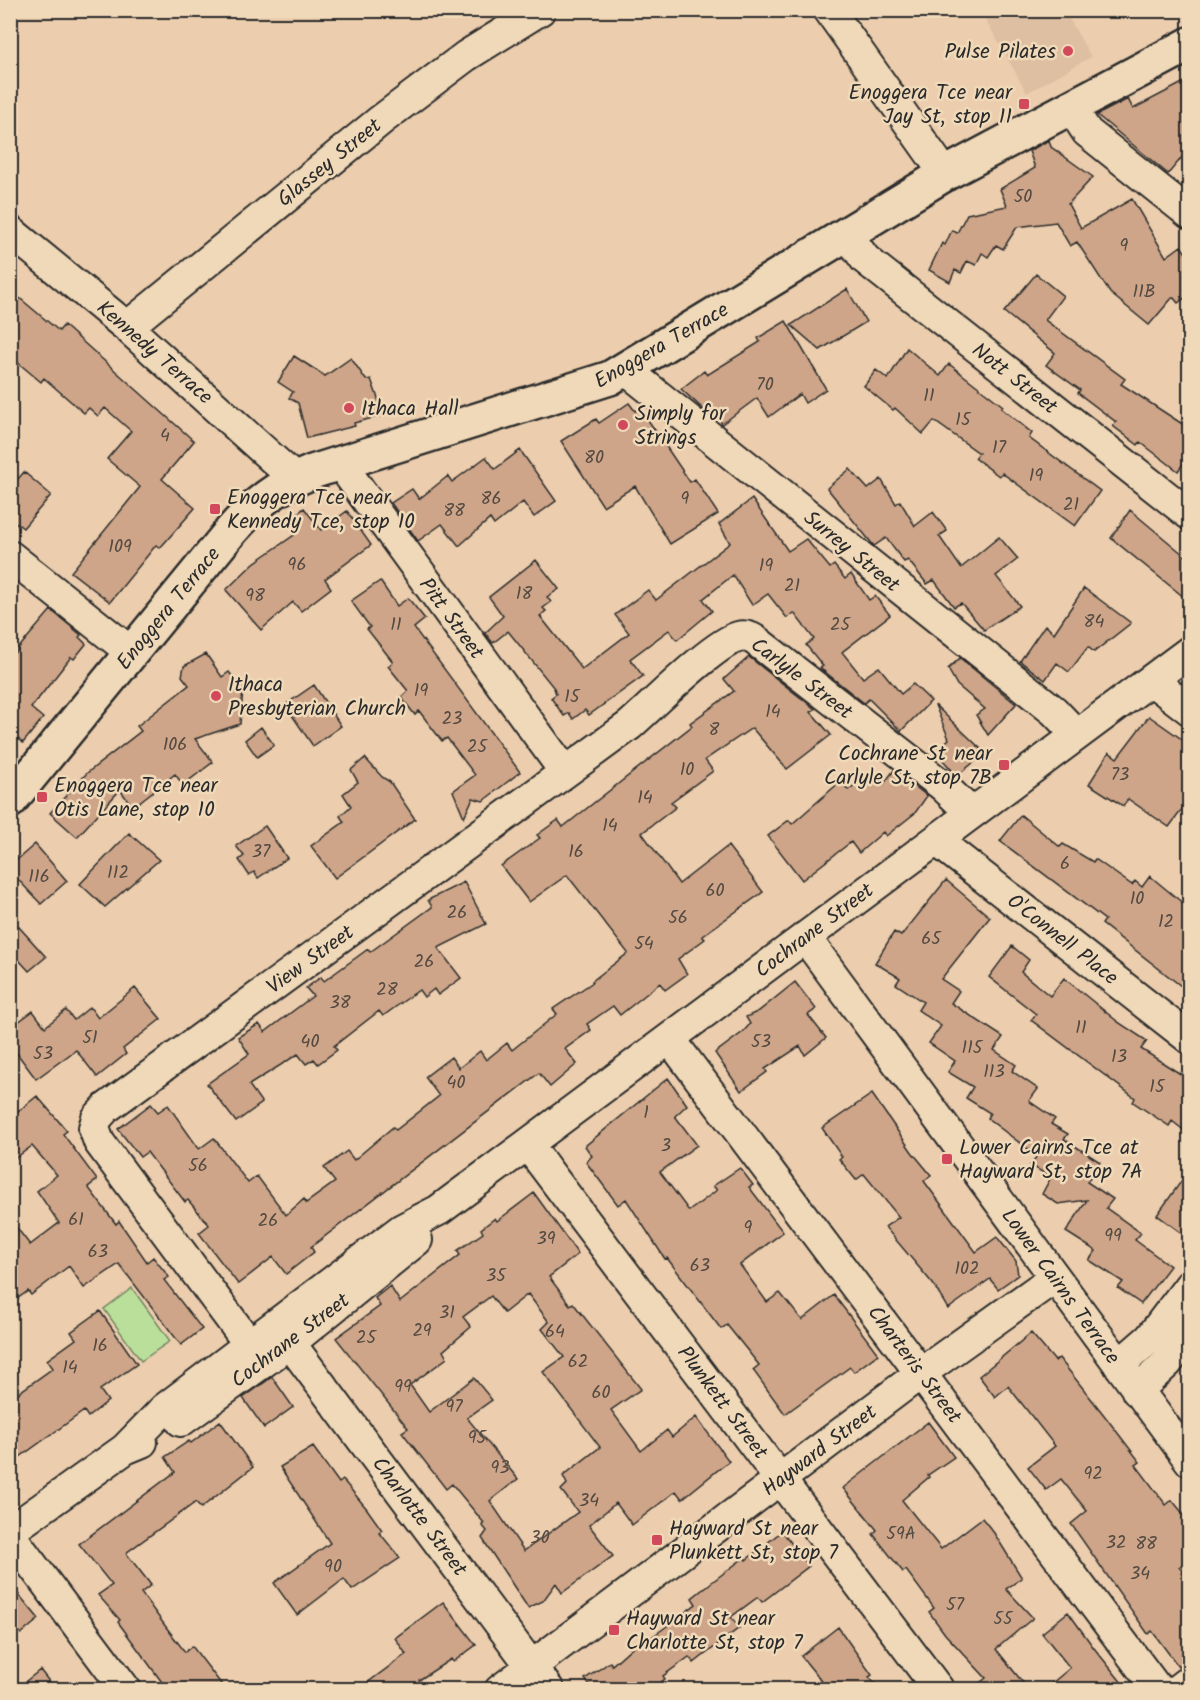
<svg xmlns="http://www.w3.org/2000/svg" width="1200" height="1700" font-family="Kalam,sans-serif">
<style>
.built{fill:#dfbfa1}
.green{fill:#badf9a;stroke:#728562;stroke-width:1.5}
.building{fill:#cea588;stroke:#2b2b2b;stroke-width:1.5;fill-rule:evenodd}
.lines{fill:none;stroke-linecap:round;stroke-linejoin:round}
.minor-casing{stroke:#2b2b2b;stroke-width:34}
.major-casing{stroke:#2b2b2b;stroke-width:38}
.minor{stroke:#f0d9b8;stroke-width:30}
.major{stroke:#f0d9b8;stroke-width:33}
.poi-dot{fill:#d1495b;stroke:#f0d9b8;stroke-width:2}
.labels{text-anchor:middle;stroke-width:5;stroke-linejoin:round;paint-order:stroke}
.number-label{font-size:18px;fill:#544a42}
.poi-label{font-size:21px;fill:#2b2b2b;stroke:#f0d9b8;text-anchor:start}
.street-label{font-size:21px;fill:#2b2b2b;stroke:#f0d9b8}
</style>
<rect width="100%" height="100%" fill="#ecceae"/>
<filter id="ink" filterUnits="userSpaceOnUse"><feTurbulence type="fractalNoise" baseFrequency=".0167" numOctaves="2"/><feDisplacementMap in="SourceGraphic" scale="12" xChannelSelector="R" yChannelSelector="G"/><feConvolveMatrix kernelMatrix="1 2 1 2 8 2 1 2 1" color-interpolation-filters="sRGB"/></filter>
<g filter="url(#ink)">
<path class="built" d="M996 11H1065L1091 57 1027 93 984 17Z"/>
<path class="green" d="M132 1288 170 1341 141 1361 104 1309Z"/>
<path class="building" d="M1190 79V148L1168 174 1097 115 1128 99 1133 109Z
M1049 140 1051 147 1093 177 1068 204 1081 228 1132 199 1166 257 1181 246 1190 259V294L1178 303 1173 297 1149 325 1110 293 1077 242 1070 246 1056 222 1017 227 1003 249 996 245 988 257 982 253 976 265 967 261 961 273 955 270 950 282 929 270 942 243 945 245 952 230 957 233 967 214 1007 206 1000 189 1035 168 1029 151Z
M1036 274 1063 296 1045 320 1125 379 1121 384 1190 429V454L1178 471 1140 442 1138 445 1113 426 1116 422 1078 393 1080 390 1046 365 1055 353 1004 312Z
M847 289 866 322 820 350 791 325Z
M10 290 59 331 64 325 194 441 162 479 195 508 160 548 156 545 110 602 71 572 140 487 107 459 131 431 105 408 98 416 89 408 84 413 44 378 41 382 10 356Z
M786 321 826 389 805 403 800 394 769 417 757 398 722 424 717 415 713 418 681 389 704 371 707 375 760 342 758 338Z
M907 348 940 376 949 364 1003 406 1001 408 1032 433 1029 438 1100 491 1075 526 1002 473 999 476 975 458 979 453 934 421 923 434 895 408 893 410 864 386 876 370 888 379Z
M294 356 325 376 351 358 366 380 371 379 384 415 354 423 355 426 307 438 298 403 289 398 293 392 278 382Z
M629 403 635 411 640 408 690 482 695 479 718 514 670 544 635 486 603 506 561 441 596 419 599 423Z
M520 450 556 501 534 517 523 502 494 525 490 519 459 546 442 524 418 541 391 503 412 489 419 499 448 476 452 482 486 457 495 469Z
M850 469 868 489 881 479 896 504 900 501 915 526 933 512 947 531 939 536 961 568 999 537 1018 559 996 576 1020 606 984 630 961 603 954 607 934 580 927 584 908 560 904 562 886 538 874 546 827 488Z
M24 472 51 495 23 528 10 518V488Z
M752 499 788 551 806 539 830 568 834 565 845 579 851 574 869 600 875 596 890 615 842 652 863 678 879 667 901 694 913 684 931 701 901 731 869 699 864 703 820 668 823 666 806 645 814 639 794 613 787 618 768 594 752 605 733 575 703 599 712 611 677 640 669 630 630 659 643 676 589 715 585 710 573 719 569 713 564 716 551 698 556 694 554 688 508 631 493 643 485 633 503 616 489 597 536 560 559 589 547 597 551 602 543 608 546 611 540 616 582 669 629 633 615 615 648 590 656 600 730 543 719 524Z
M304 508 321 530 347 511 371 545 325 579 331 588 301 611 293 602 261 630 226 590 254 563 297 533 288 521Z
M1130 510 1190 560V602L1111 538Z
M380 581 397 606 408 598 425 619 414 628 520 772 483 801 473 798 464 817 453 791 475 775 447 738 442 741 419 711 415 715 401 697 408 691 388 666 393 662 367 629 370 627 351 601Z
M1084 588 1131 623 1094 652 1088 647 1069 672 1057 663 1045 680 1020 661 1045 625 1054 633Z
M51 610 81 635 79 637 86 644 74 659 71 657 31 708 43 718 23 743 10 732V658Z
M206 654 222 677 229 672 243 690 240 724 195 739 213 762 183 785 175 774 133 807 120 790 77 837 50 813 87 773 141 731 137 726 189 685 182 676 184 666Z
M749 657 815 709 811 712 831 735 787 769 752 728 705 760 713 771 671 802 676 807 642 833 679 884 728 846 763 892 702 936 705 939 678 959 687 974 665 990 660 983 620 1015 613 1006 587 1024 591 1030 565 1049 577 1064 550 1087 539 1073 311 1247 314 1252 286 1274 273 1257 238 1284 199 1233 209 1225 188 1200 185 1202 147 1152 140 1157 118 1129 151 1104 158 1112 168 1105 199 1149 214 1138 248 1183 257 1176 286 1215 304 1199 306 1203 335 1182 324 1168 347 1151 354 1160 393 1127 396 1130 439 1096 425 1077 451 1057 459 1068 480 1051 486 1060 507 1043 512 1050 557 1014 553 1009 593 982 592 981 628 953 567 875 529 902 501 866 540 838 537 835 558 820 563 827 692 726 690 723 734 691 724 679Z
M960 658 1016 704 988 735 976 715 985 709 957 685 948 669Z
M314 685 341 726 313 746 285 705Z
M935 705 985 753 957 776 935 751 949 739Z
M1149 716 1190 745V799L1169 827 1128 799 1123 806 1089 784 1109 752 1117 758Z
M261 727 274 745 257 757 245 740Z
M365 758 382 777 390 782 415 819 335 878 311 846 344 822 340 816 351 806 343 794 358 782 351 770Z
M894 770 927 796 915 813 886 836 883 832 859 853 851 842 802 880 768 836 789 820 792 824 841 781 848 790 874 771 883 785Z
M1021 815 1060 847 1063 844 1093 862 1095 859 1132 885 1135 881 1142 887 1150 876 1190 909V993L1102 924 1105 920 1000 841Z
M265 826 287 858 258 878 254 872 249 875 239 860 244 856 236 846Z
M129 833 159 860 105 907 80 884Z
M35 844 67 881 41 904 10 871V866Z
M946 880 990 917 941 979 959 991 951 1003 1003 1037 994 1050 1016 1065 1012 1071 1038 1089 1029 1101 1055 1119 1051 1124 1068 1134 1064 1139 1100 1162 1087 1182 1113 1199 1106 1208 1141 1233 1135 1240 1170 1266 1141 1304 1118 1288 1123 1282 1089 1260 1096 1251 1066 1232 1087 1200 1058 1204 1042 1194 1051 1177 1030 1165 1037 1156 987 1118 990 1113 966 1098 973 1087 948 1072 955 1061 929 1043 941 1026 918 1010 923 1002 896 984 900 978 875 963 894 932 901 936Z
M464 882 486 924 438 948 461 978 438 995 434 989 424 997 419 990 383 1016 379 1011 334 1046 337 1050 318 1064 314 1059 306 1064 298 1054 249 1085 262 1103 236 1122 207 1084 249 1054 238 1037 259 1024 265 1032 313 996 306 988 321 977 324 981 368 949 370 952 432 907 428 900Z
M10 917 46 957 29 971 19 960 10 967Z
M1012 946 1029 960 1021 972 1050 996 1064 978 1118 1022 1147 1041 1141 1049 1190 1080V1135L1172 1121 1169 1126 1133 1102 1135 1098 1031 1020 1036 1014 989 977Z
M795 982 816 1009 808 1015 826 1038 805 1055 800 1046 765 1069 767 1072 741 1091 715 1053 743 1032 750 1024 746 1017 759 1011Z
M135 988 161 1019 123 1049 126 1054 97 1077 76 1050 36 1079 10 1044V1028L33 1011 45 1027 66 1010 74 1020 90 1007 98 1018Z
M668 1078 687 1105 675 1116 697 1145 660 1172 689 1211 717 1190 713 1186 740 1168 753 1185 749 1187 783 1232 740 1265 767 1302 780 1293 802 1320 834 1295 878 1354 854 1372 850 1367 785 1414 753 1370 759 1365 727 1325 721 1329 667 1258 665 1259 626 1199 618 1205 586 1162 592 1156 585 1146Z
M872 1094 912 1152 931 1175 924 1181 976 1252 997 1237 1016 1261 1018 1275 998 1289 990 1279 948 1309 933 1284 885 1227 899 1217 864 1174 856 1180 839 1159 842 1157 822 1128Z
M37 1096 67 1131 63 1134 97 1180 88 1187 116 1224 119 1221 147 1262 153 1257 169 1277 164 1280 202 1329 181 1345 119 1264 84 1288 69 1266 31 1295 28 1291 10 1304V1219L30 1245 59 1223 37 1191 57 1175 32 1146 10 1162V1118Z
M1190 1169V1239L1157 1215Z
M534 1193 578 1254 549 1277 570 1305 573 1303 641 1389 611 1410 641 1451 667 1430 672 1437 696 1417 729 1461 682 1499 676 1491 632 1525 616 1503 589 1525 613 1556 562 1593 556 1583 543 1601 528 1608 482 1538 487 1531 482 1525 484 1523 452 1484 446 1489 402 1432 408 1428 336 1338 380 1306 375 1298 390 1286 400 1302 460 1255 457 1251 483 1233 481 1229 495 1218 497 1221ZM528 1294 549 1322 542 1329 564 1357 543 1372 600 1447 563 1476 567 1484 561 1490 578 1512 524 1551 490 1501 518 1479 467 1418 492 1400 474 1378 429 1412 410 1385 447 1358 443 1351 471 1327 463 1317 491 1296 504 1313Z
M100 1311 137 1364 100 1390 108 1401 88 1417 84 1411 10 1464V1399L53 1368 47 1360 76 1339 71 1332Z
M1031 1333 1055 1361 1059 1358 1104 1415 1140 1462 1136 1465 1166 1505 1172 1500 1190 1522V1559L1179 1567 1190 1581V1658L1178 1666 1152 1631 1148 1634 1071 1524 1087 1511 1061 1479 1046 1490 1028 1467 1055 1446 1008 1386 995 1397 979 1376Z
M272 1377 293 1407 264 1428 243 1398Z
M220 1421 253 1467 201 1508 196 1502 126 1553 151 1585 141 1593 166 1627 185 1652 192 1646 225 1689H167L118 1622 120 1620 98 1595 112 1585 79 1544 175 1472 165 1457 189 1441 191 1443Z
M928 1422 954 1457 928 1475 929 1477 902 1500 941 1549 982 1518 994 1533 1022 1578 1006 1589 1033 1618 996 1649 1028 1689H972L986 1678 945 1634 929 1612 934 1608 906 1570 903 1572 873 1534 877 1530 843 1488Z
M313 1447 339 1483 343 1480 367 1509 382 1530 379 1532 400 1558 352 1590 344 1579 297 1615 274 1583 330 1543 280 1467Z
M782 1531 809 1566 762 1602 758 1597 731 1617 739 1628 694 1663 689 1657 663 1676 665 1679 651 1689H592L585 1679 610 1662 612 1665 638 1642 640 1645 663 1629 696 1604 692 1598 712 1582 745 1557 746 1560Z
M10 1584 39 1619 21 1634 10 1620Z
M443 1602 476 1645 453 1662 451 1659 419 1680 426 1689H359L406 1654 395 1638Z
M1068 1612 1094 1648 1127 1689H1045L1070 1668 1042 1633Z
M838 1627 872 1675 869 1677 879 1689H828L801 1656Z
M40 1670 55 1689H16Z"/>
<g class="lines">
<g class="minor-casing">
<path id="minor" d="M829 10 945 174
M1070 106 1087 132 1190 214
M10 231 127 327 295 479
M847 234 865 259 875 267 1190 515
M127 327 381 120 466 56 540 10
M626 370 1054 711 1076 734
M340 463 565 772
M10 556 132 653
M1151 680 1190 710
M936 840 1190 1039
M805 937 1190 1461
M670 1039 1158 1690
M528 1145 939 1690
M290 1343 549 1690
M249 1344 99 1142 94 1128 97 1118 106 1108 630 725C653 705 713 644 738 637 745 635 750 637 755 640L943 786 971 813
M1119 1365 1150 1338 1190 1285
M1137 1391 1168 1362 1190 1332
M181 1421 290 1343 417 1240
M125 1449 164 1409 402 1229 439 1210 1190 651
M10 1531 125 1449 142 1442
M10 1535 126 1690
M500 1690 921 1373 1054 1278
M1177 1690 1190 1680"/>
</g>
<g class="major-casing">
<path id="major" d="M10 801 231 531C255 503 278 486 312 472L610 378 945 174 1190 44"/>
</g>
<use href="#minor" class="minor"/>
<use href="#major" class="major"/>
</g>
</g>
<g class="poi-dot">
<circle cx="1068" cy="51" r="6"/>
<rect x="1018" y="98" width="12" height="12" rx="3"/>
<circle cx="349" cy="408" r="6"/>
<circle cx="623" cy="425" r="6"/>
<rect x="209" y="503" width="12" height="12" rx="3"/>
<circle cx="216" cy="696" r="6"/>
<rect x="998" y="759" width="12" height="12" rx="3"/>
<rect x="36" y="791" width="12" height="12" rx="3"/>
<rect x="941" y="1153" width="12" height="12" rx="3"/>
<rect x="651" y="1534" width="12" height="12" rx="3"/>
<rect x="608" y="1624" width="12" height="12" rx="3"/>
</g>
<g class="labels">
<g class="number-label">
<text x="1023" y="202">50</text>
<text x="1124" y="251">9</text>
<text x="1144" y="297">11B</text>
<text x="765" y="390">70</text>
<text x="929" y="401">11</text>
<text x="963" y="425">15</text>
<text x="165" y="441">4</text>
<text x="999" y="453">17</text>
<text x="594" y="463">80</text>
<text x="1036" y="481">19</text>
<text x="491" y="504">86</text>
<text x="685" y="504">9</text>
<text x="1071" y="510">21</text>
<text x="454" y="516">88</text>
<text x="120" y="552">109</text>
<text x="297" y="570">96</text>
<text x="766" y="571">19</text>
<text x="792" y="591">21</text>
<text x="524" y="599">18</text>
<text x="255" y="601">98</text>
<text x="1094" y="627">84</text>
<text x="396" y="630">11</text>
<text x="840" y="630">25</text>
<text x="421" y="696">19</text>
<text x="572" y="702">15</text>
<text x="773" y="717">14</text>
<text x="452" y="724">23</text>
<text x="714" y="735">8</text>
<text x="175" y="750">106</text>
<text x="477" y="752">25</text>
<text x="687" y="775">10</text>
<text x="1120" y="780">73</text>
<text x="645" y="803">14</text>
<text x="610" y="831">14</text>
<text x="261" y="857">37</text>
<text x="576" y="857">16</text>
<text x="1065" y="869">6</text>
<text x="118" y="878">112</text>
<text x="39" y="882">116</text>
<text x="715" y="896">60</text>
<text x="1137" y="904">10</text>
<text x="457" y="918">26</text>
<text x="678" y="923">56</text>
<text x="1166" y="927">12</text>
<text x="931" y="944">65</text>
<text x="644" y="949">54</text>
<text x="424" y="967">26</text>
<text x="387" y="995">28</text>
<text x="340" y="1008">38</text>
<text x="1081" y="1033">11</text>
<text x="90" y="1043">51</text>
<text x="310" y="1047">40</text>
<text x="761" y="1047">53</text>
<text x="972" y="1053">115</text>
<text x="43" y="1059">53</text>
<text x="1119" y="1062">13</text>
<text x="994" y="1077">113</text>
<text x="456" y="1088">40</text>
<text x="1157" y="1092">15</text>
<text x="646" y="1118">1</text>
<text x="666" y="1151">3</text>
<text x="198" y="1171">56</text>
<text x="76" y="1225">61</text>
<text x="268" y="1226">26</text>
<text x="748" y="1233">9</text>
<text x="1113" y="1241">99</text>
<text x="546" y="1244">39</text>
<text x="98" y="1257">63</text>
<text x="700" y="1271">63</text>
<text x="967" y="1274">102</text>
<text x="496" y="1281">35</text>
<text x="447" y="1318">31</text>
<text x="422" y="1336">29</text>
<text x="555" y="1337">64</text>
<text x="366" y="1343">25</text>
<text x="100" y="1351">16</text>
<text x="578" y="1367">62</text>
<text x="70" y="1373">14</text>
<text x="403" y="1392">99</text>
<text x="601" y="1398">60</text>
<text x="454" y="1412">97</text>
<text x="477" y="1443">95</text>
<text x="500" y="1473">93</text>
<text x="1093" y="1479">92</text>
<text x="589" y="1506">34</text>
<text x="901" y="1539">59A</text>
<text x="540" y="1543">30</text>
<text x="1116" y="1548">32</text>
<text x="1146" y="1549">88</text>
<text x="333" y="1572">90</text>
<text x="1140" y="1579">34</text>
<text x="955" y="1610">57</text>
<text x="1003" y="1624">55</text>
</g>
<g class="poi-label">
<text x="1056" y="58" text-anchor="end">Pulse Pilates</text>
<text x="1012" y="99" text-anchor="end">Enoggera Tce near<tspan x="1012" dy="24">Jay St, stop 11</tspan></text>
<text x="361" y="415">Ithaca Hall</text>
<text x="635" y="420">Simply for<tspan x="635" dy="24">Strings</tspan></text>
<text x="227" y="504">Enoggera Tce near<tspan x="227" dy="24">Kennedy Tce, stop 10</tspan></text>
<text x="228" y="691">Ithaca<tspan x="228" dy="24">Presbyterian Church</tspan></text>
<text x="992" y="760" text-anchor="end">Cochrane St near<tspan x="992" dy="24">Carlyle St, stop 7B</tspan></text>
<text x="54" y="792">Enoggera Tce near<tspan x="54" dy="24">Otis Lane, stop 10</tspan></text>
<text x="959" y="1154">Lower Cairns Tce at<tspan x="959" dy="24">Hayward St, stop 7A</tspan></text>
<text x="669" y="1535">Hayward St near<tspan x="669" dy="24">Plunkett St, stop 7</tspan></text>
<text x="626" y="1625">Hayward St near<tspan x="626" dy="24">Charlotte St, stop 7</tspan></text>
</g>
<g class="street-label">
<text transform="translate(329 162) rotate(-39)" y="7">Glassey Street</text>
<text transform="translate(661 345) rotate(-30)" y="7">Enoggera Terrace</text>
<text transform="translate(155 352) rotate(41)" y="7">Kennedy Terrace</text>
<text transform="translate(1015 378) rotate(38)" y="7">Nott Street</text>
<text transform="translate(852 551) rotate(39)" y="7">Surrey Street</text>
<text transform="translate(168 608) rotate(-51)" y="7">Enoggera Terrace</text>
<text transform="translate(452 618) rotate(54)" y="7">Pitt Street</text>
<text transform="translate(802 678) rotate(37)" y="7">Carlyle Street</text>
<text transform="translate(814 930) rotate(-37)" y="7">Cochrane Street</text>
<text transform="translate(1063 939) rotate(38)" y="7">O'Connell Place</text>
<text transform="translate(310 959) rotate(-36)" y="7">View Street</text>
<text transform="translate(1061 1286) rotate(54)" y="7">Lower Cairns Terrace</text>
<text transform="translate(290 1340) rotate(-37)" y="7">Cochrane Street</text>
<text transform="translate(915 1364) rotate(53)" y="7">Charteris Street</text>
<text transform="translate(723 1402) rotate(53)" y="7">Plunkett Street</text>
<text transform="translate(819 1450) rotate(-37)" y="7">Hayward Street</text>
<text transform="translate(420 1516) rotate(53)" y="7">Charlotte Street</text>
</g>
</g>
<rect width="1200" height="1700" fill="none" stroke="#f0d9b8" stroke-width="36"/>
<rect x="18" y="18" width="1164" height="1664" fill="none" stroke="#2b2b2b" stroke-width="2" filter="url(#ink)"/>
</svg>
